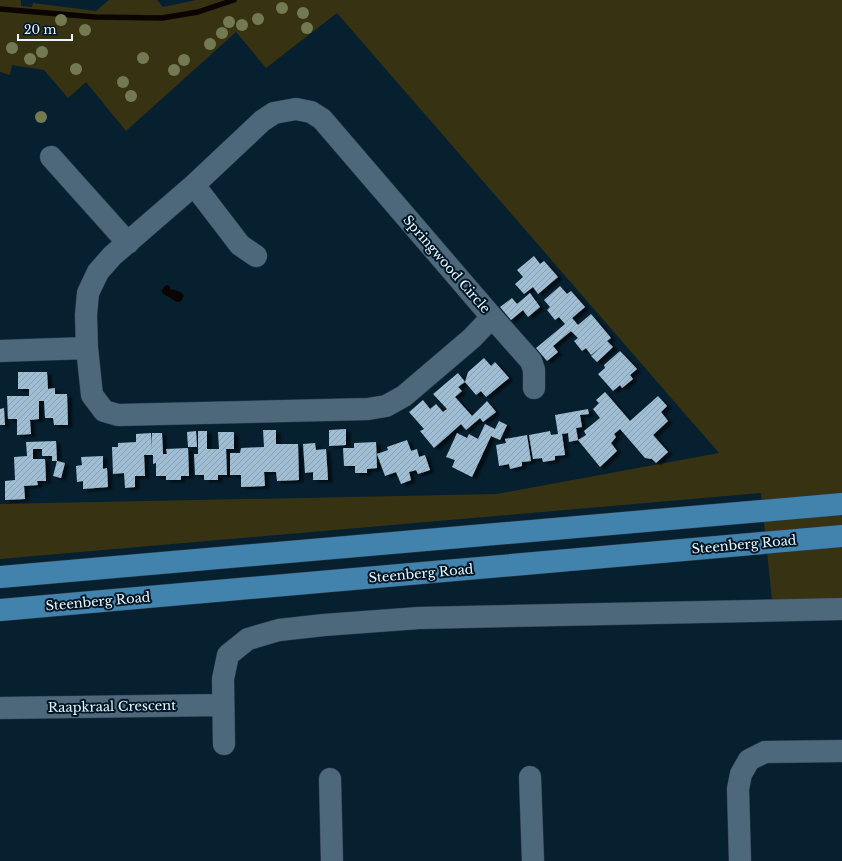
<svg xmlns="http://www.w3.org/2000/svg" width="842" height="861" font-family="'Libre Baskerville',serif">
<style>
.green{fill:#373312}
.water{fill:#0a0500}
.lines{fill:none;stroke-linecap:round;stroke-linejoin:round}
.stream{stroke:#0a0500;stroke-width:5.5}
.building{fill:url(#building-hatch);filter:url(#shadow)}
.minor-casing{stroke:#2f3846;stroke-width:23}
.major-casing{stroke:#2f3846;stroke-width:23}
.minor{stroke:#4d687b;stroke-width:22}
.major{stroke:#4183ac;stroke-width:22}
.tree{fill:#737a52}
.labels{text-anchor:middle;stroke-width:4;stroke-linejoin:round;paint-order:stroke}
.street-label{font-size:13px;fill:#eaf6ff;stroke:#001726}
</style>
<defs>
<pattern id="building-hatch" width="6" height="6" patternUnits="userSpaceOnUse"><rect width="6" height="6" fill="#a0bed3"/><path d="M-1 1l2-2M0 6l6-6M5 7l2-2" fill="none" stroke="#8aa1b1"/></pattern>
<filter id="shadow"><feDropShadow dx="4.5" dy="2.5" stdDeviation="1" flood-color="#0009"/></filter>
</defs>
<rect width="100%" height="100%" fill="#062030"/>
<path class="green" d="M0 0H21V6L32 7 33 3 96 11 109 0H157L163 7 196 0H842V609L773 610 761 493 0 559V504L497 494 719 453 337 13 266 68 236 32 126 131 86 82 68 98 44 70 12 65 10 75 0 72Z"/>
<path class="water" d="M166 285 170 286V289C175 290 182 291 184 296L180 302H177L162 293V290Z"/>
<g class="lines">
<path class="stream" d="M0 9 95 17 162 18 198 12 234 0"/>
</g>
<path class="building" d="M534 256 540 264 544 261 558 277 538 294 533 287 524 294 515 284 523 277 517 270Z
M560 286 567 294 571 291 585 307 572 318 578 325 591 314 611 338 607 341 613 347 597 362 591 356 604 344 591 355 586 348 582 351 574 341 578 338 571 331 553 346 558 352 547 361 536 348 565 324 559 317 555 320 547 310 550 307 544 300Z
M530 293 540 307 528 317 523 310 511 320 500 307 512 298 517 304Z
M620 351 637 369 630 375 633 379 622 388 620 385 613 391 598 374 605 368 604 365Z
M484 358 491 366 495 362 509 378 486 397 481 391 476 395 465 382 458 387 462 391 455 397 472 416 487 401 496 412 483 422 480 418 466 430 461 424 434 448 420 431 424 429 409 412 423 400 430 409 436 404 443 412 447 409 433 394 458 373 465 382 468 372Z
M18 372H47L48 389 55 388V394H67L68 425H54L53 418H45L44 401H39V419L30 420 31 434 17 435V419H8L7 396H29V389H18Z
M605 392 630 421 658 396 667 406 661 412 668 421 653 435 668 452 656 463 652 459 645 458 620 429 614 434 616 437 611 443 617 451 600 467 578 440 569 442 568 433 562 434 565 455 555 456V460L543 462 542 458 533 459 529 435 550 431 551 435 558 434 555 415 588 409 589 414 580 415 582 427 576 428 578 440 586 435 584 431 600 418 593 409 599 403 596 400Z
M4 408 5 425H0V409Z
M499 421 507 425 500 440 491 436 472 477 452 467 455 460 446 457 457 433 467 438 469 434 478 439 485 424 495 429Z
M346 429V445L329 446V430Z
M263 430H276V444H298L299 480 277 481 276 472H264L265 486 241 487V475H230V453H240L241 448 264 447Z
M196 431 197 447H188L187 432Z
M198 431H207V449H219L218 432H234V449H226L227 475H218V480H204V475H195L194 454H198Z
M151 433 152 449V433H162L163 454H167L166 449 188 448 189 476H181V480H166V476H156V463L153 464V455H144L145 476H135V487L125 488 124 473 113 474 112 447H118V443L136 442V434Z
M527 435 531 461 522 462V466L510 469 509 464 499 466 496 445 506 443 505 439Z
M407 440 411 451 417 449 419 457 425 455 430 470 418 474 416 470 409 472 411 480 401 484 396 472 385 476 377 454 388 450 387 447Z
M56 441 57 461H52V456H42V449H33V459H45L46 481H37L38 485 24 486 25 499 5 500V481L15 480 14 457 27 456 26 442Z
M376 442 377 468 367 469V473H355V466H344L343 448H354V443Z
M315 443 316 450 326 449 328 480H313V472L305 473 303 444Z
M103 456V469L107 468 108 487 83 489V481L77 482 76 466 82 465 81 457Z
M57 461 65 463 61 478 53 476Z"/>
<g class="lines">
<g class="minor-casing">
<path id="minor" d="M51 157 128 243
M194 185 240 245 256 256
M492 317 472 338 404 396 386 406 368 409 118 415 104 411 92 395 87 348 86 315 88 293 98 272 112 256 194 185 262 121 274 113 296 109 311 112 322 119 492 317 531 361 534 370V388
M0 351 87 348
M0 708 223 705
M224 744 223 679 228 655 248 639 279 630 324 625 419 618 842 609
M530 777 533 861
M330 779 332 861
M740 861 738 789 741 774 749 760 765 752 842 751"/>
</g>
<g class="major-casing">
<path id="major" d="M0 577 842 504
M0 610 842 536"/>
</g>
<use href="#minor" class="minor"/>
<use href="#major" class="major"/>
</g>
<g class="tree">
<circle cx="282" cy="8" r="6"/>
<circle cx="303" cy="13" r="6"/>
<circle cx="258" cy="19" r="6"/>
<circle cx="61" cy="20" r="6"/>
<circle cx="229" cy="22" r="6"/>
<circle cx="242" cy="25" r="6"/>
<circle cx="307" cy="28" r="6"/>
<circle cx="85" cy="30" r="6"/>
<circle cx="222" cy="33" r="6"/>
<circle cx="210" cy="44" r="6"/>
<circle cx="12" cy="48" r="6"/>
<circle cx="42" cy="52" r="6"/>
<circle cx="143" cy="58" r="6"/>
<circle cx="30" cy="59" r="6"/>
<circle cx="184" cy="60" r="6"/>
<circle cx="76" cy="69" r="6"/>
<circle cx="174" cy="70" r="6"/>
<circle cx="123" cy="82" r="6"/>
<circle cx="131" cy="96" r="6"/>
<circle cx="41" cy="117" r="6"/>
</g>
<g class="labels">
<g class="street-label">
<text transform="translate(447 264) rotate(49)" y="5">Springwood Circle</text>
<text transform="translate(744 544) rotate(-5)" y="5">Steenberg Road</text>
<text transform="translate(421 573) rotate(-5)" y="5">Steenberg Road</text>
<text transform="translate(98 601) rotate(-5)" y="5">Steenberg Road</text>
<text transform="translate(112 706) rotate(-1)" y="5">Raapkraal Crescent</text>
</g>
</g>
<path d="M18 34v6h54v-6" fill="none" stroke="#eaf6ff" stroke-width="2"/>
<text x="24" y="34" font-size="12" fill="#eaf6ff" stroke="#001726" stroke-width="3" paint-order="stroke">20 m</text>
</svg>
